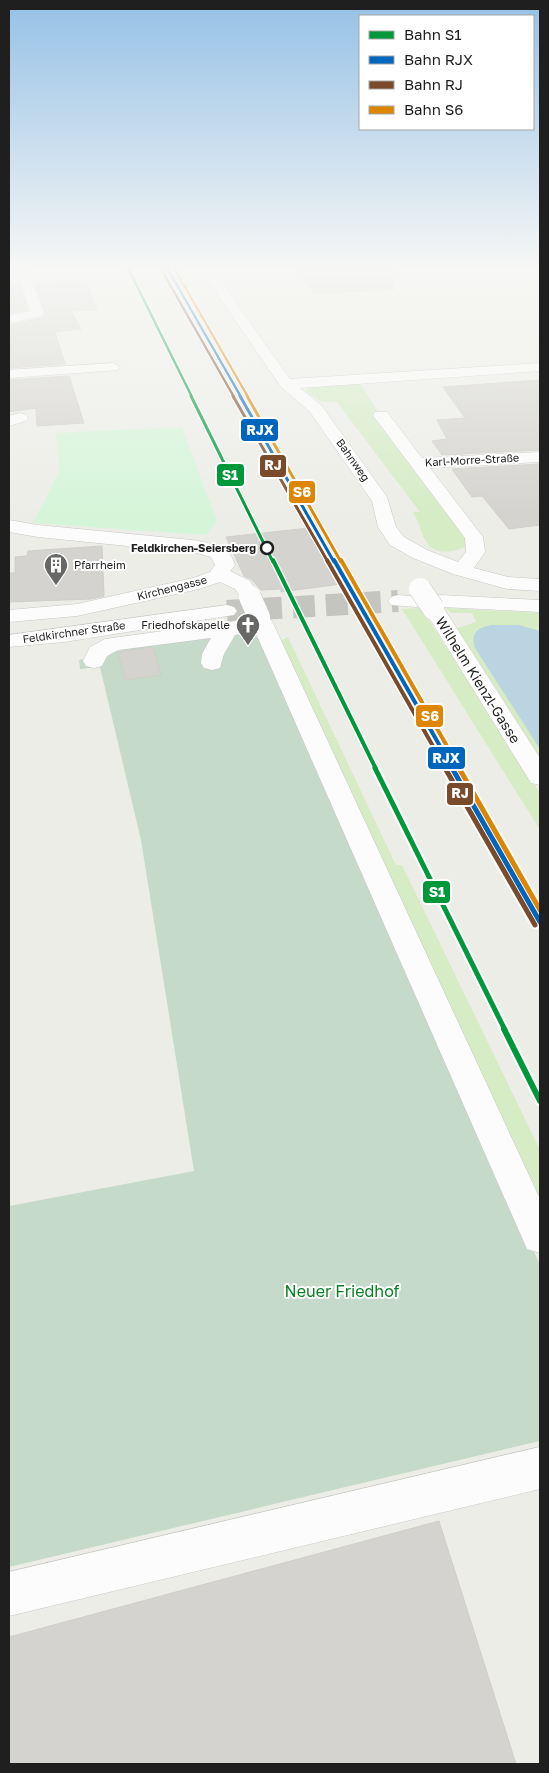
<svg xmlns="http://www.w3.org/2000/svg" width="549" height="1773" font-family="'Golos Text',sans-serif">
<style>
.grass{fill:#d5ecc5}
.cemetery{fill:#c5dac9}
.park{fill:#d5f5d9}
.water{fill:#bad4e2}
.building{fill:#d4d3cf;stroke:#d0cec9}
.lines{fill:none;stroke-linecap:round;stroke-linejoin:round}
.minor-tunnel{stroke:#c4c4c0;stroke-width:22;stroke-dasharray:22 11;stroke-linecap:butt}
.minor-casing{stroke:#c6c6c4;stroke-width:1}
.minor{fill:#fcfcfc;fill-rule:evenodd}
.minor-bridge-casing{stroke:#c6c6c4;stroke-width:23;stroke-linecap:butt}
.minor-bridge{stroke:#fcfcfc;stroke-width:22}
.rail-1-far4-casing{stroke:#fff;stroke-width:4.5}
.rail-1-far3-casing{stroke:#fff;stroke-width:5.5}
.rail-1-far2-casing{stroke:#fff;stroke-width:7}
.rail-1-far1-casing{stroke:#fff;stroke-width:9}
.rail-1-casing{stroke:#fff;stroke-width:10}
.rail-2-far3-casing{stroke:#fff;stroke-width:4.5}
.rail-2-far2-casing{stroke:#fff;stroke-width:5.5}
.rail-2-far1-casing{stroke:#fff;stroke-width:7}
.rail-2-casing{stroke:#fff;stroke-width:9}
.rail-3-far3-casing{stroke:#fff;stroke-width:4.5}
.rail-3-far2-casing{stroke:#fff;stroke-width:5.5}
.rail-3-far1-casing{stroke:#fff;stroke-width:7}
.rail-3-casing{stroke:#fff;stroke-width:9}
.rail-4-far3-casing{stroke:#fff;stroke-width:4.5}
.rail-4-far2-casing{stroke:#fff;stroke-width:5.5}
.rail-4-far1-casing{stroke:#fff;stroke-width:7}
.rail-4-casing{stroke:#fff;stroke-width:9}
.rail-1-far4{stroke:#00983a;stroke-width:2.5}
.rail-1-far3{stroke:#00983a;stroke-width:3}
.rail-1-far2{stroke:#00983a;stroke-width:4}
.rail-1-far1{stroke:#00983a;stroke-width:5}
.rail-1{stroke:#00983a;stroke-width:6}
.rail-2-far3{stroke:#0065bd;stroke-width:2.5}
.rail-2-far2{stroke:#0065bd;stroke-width:3}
.rail-2-far1{stroke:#0065bd;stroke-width:4}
.rail-2{stroke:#0065bd;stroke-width:5}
.rail-3-far3{stroke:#7a4b2a;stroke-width:2.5}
.rail-3-far2{stroke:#7a4b2a;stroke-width:3}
.rail-3-far1{stroke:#7a4b2a;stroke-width:4}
.rail-3{stroke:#7a4b2a;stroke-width:5}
.rail-4-far3{stroke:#de8603;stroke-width:2.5}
.rail-4-far2{stroke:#de8603;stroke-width:3}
.rail-4-far1{stroke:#de8603;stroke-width:4}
.rail-4{stroke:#de8603;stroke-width:5}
.stop-dot{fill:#fff;stroke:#1f1f1f;stroke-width:2.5}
.labels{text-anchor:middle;stroke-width:4;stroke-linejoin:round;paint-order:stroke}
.far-street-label{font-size:11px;fill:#1f1f1f;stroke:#fff}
.far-stop-label{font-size:11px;font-weight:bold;fill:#1f1f1f;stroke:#fff;text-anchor:end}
.far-poi-label{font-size:11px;fill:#1f1f1f;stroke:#fff;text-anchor:start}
.street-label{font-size:14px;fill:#1f1f1f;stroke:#fff}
.near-park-label{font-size:16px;fill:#088122;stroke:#fff}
.line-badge{stroke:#fff;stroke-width:2}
.badge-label{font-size:14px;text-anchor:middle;font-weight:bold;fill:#fff}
</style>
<rect width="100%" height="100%" fill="#edede8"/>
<path class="grass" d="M360 383 410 463 465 535 468 545C457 552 436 556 427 543 421 534 419 522 413 512H420L337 402H322L305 391 309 387Z
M421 608 540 793V830L402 609Z
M446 608 540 613V757L457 628 476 622 472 613H451Z
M288 637 396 865H402L540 1150V1213L278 647 280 641Z"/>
<path class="cemetery" d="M236 624 261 640 540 1265V1441L9 1567V1206L194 1171 141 840 100 667 80 669 79 660Z"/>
<path class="park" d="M182 427 217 521 206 535 33 523 59 472 56 433Z"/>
<path class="water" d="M492 625H519L540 631V749L475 648C471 633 476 628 492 625Z"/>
<path class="building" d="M292 266H393V290L314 293Z
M85 281 97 310 71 311 81 329 55 332 65 364 9 368V325L42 318 46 314 35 283Z
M9 285H20L28 310 9 313Z
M69 376 84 423 37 426 36 408 9 412V380Z
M540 380V450L442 455 432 441 447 439 437 420 465 418 443 387Z
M540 464V525L509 529 482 496 472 497 452 469Z
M309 528 341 584 281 592V589L261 590 251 579 244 576 226 537Z
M102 546 104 596 91 599 9 602V573H15V557L27 556 28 551Z
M153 647 161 675 125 680 118 652Z
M439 1521 516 1764H9V1637Z"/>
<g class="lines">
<path class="minor-tunnel" d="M227 611 398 601"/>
<g class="minor-casing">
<path id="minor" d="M198 266H210L290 379 540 363V371L300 388 322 406 387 497 396 527 404 537 427 550 458 562 466 552 465 538 375 418 373 415 375 412H387L422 458 540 452V462L430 468 483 537 485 552 474 568 508 577 540 579V591L507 589 453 574 413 558 390 545 378 527 372 501 310 412 281 387Z
M9 269 29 273 44 313 42 316 9 323V315L30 311 20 279 9 277Z
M113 363 120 367 118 370 9 378V370Z
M20 413 26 415 28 418 26 421 9 426V416Z
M9 520 38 525 192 540C209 543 230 545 235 565L230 571 250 581 260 597 257 601 250 603 243 601 235 589 220 582 199 589 77 616 9 622V610L77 604 193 578 210 572 215 565 211 557 197 553 38 537 9 532Z
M398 595 423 597 426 601 423 605 416 607 391 605 388 601 391 597Z
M440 595 540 600V612L443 607 540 758V785L531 783 423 608 426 604 431 602 433 597Z
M227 605 234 607 237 611 234 615 64 642 9 647V635Z
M259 611 266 613 273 623 540 1199V1253L527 1249 255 631 235 635 224 654 220 668 212 670 204 668 201 663 202 654 211 638 118 650 107 656 102 666 94 668 86 666 83 661 90 647 105 639 250 619 252 613Z
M540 1447V1489L9 1616V1572Z"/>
</g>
<use href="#minor" class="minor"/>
<g class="minor-bridge-casing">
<path id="minor-bridge" d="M420 589 433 608
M250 597 259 617"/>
</g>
<use href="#minor-bridge" class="minor-bridge"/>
<g class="rail-1-far4-casing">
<path id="rail-1-far4" d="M127 266 192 397"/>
</g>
<g class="rail-1-far3-casing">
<path id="rail-1-far3" d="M191 396 273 562"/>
</g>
<g class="rail-1-far2-casing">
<path id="rail-1-far2" d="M273 560 376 769"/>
</g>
<g class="rail-1-far1-casing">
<path id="rail-1-far1" d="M375 768 505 1030"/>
</g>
<g class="rail-1-casing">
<path id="rail-1" d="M504 1029 540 1101"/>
</g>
<g class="rail-2-far3-casing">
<path id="rail-2-far3" d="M166 266 241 397"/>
</g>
<g class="rail-2-far2-casing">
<path id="rail-2-far2" d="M240 396 334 562"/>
</g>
<g class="rail-2-far1-casing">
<path id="rail-2-far1" d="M334 560 453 769"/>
</g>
<g class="rail-2-casing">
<path id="rail-2" d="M452 768 540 922"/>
</g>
<g class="rail-3-far3-casing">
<path id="rail-3-far3" d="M161 269 234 397"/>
</g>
<g class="rail-3-far2-casing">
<path id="rail-3-far2" d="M233 396 328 562"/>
</g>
<g class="rail-3-far1-casing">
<path id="rail-3-far1" d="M327 560 446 769"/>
</g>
<g class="rail-3-casing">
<path id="rail-3" d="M445 768 535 925"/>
</g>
<g class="rail-4-far3-casing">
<path id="rail-4-far3" d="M173 266 248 397"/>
</g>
<g class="rail-4-far2-casing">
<path id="rail-4-far2" d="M247 396 341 562"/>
</g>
<g class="rail-4-far1-casing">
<path id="rail-4-far1" d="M341 560 460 769"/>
</g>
<g class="rail-4-casing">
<path id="rail-4" d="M459 768 540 910"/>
</g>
<use href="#rail-1-far4" class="rail-1-far4"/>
<use href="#rail-1-far3" class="rail-1-far3"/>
<use href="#rail-1-far2" class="rail-1-far2"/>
<use href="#rail-1-far1" class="rail-1-far1"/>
<use href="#rail-1" class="rail-1"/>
<use href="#rail-2-far3" class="rail-2-far3"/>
<use href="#rail-2-far2" class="rail-2-far2"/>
<use href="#rail-2-far1" class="rail-2-far1"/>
<use href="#rail-2" class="rail-2"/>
<use href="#rail-3-far3" class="rail-3-far3"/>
<use href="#rail-3-far2" class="rail-3-far2"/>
<use href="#rail-3-far1" class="rail-3-far1"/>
<use href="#rail-3" class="rail-3"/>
<use href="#rail-4-far3" class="rail-4-far3"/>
<use href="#rail-4-far2" class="rail-4-far2"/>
<use href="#rail-4-far1" class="rail-4-far1"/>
<use href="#rail-4" class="rail-4"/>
</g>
<linearGradient id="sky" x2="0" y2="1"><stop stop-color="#95c1e6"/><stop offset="0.52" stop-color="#f7f7f5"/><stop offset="1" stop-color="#f7f7f5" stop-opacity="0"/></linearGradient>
<rect width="549" height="514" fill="url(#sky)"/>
<defs>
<g id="building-pin" transform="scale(1.25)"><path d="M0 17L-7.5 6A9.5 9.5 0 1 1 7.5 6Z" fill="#676765" stroke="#fff"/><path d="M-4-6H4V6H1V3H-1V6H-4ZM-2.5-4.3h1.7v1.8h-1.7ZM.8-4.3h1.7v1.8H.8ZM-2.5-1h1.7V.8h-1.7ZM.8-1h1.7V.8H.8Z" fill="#fff"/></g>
<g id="church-pin" transform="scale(1.25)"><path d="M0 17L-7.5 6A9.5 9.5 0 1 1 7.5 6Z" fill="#676765" stroke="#fff"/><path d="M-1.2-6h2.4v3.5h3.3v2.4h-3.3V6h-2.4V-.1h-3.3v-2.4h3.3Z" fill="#fff"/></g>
</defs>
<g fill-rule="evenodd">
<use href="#building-pin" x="56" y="565"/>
<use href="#church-pin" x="248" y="625"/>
</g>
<circle class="stop-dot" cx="267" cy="548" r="6"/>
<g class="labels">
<g class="far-street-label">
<text transform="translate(353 460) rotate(55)" y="4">Bahnweg</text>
<text transform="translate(472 460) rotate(-3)" y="4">Karl-Morre-Straße</text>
<text transform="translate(172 588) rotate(-14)" y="4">Kirchengasse</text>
<text transform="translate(74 632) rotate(-8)" y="4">Feldkirchner Straße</text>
</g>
<g class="far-stop-label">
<text x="256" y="552">Feldkirchen-Seiersberg</text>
</g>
<g class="far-poi-label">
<text x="74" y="569">Pfarrheim</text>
<text x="230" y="629" text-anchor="end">Friedhofskapelle</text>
</g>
<g class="street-label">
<text transform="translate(478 680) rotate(58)" y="5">Wilhelm Kienzl-Gasse</text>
</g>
<g class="near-park-label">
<text x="342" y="1297">Neuer Friedhof</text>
</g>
</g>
<g class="line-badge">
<rect x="240" y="418" width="39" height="24" rx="5" fill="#0065bd"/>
<rect x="259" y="454" width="28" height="24" rx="5" fill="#7a4b2a"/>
<rect x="216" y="463" width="29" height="24" rx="5" fill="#00983a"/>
<rect x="288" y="480" width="28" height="24" rx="5" fill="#de8603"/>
<rect x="415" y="704" width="29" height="24" rx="5" fill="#de8603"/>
<rect x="427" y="746" width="39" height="24" rx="5" fill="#0065bd"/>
<rect x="446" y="782" width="28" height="24" rx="5" fill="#7a4b2a"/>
<rect x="422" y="880" width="29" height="24" rx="5" fill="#00983a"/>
</g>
<g class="badge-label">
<text x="260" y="435">RJX</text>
<text x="273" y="470">RJ</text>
<text x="230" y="480">S1</text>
<text x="302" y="497">S6</text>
<text x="430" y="721">S6</text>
<text x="446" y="763">RJX</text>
<text x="460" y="798">RJ</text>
<text x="437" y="897">S1</text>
</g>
<rect width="549" height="1773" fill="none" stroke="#1f1f1f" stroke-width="20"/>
<rect x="359" y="15" width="175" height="115" fill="#ffffff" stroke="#a5a5a5"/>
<rect x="369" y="31" width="25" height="8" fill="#00983a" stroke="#a5a5a5"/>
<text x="404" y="40" font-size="15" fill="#1f1f1f">Bahn S1</text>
<rect x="369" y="56" width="25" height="8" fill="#0065bd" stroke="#a5a5a5"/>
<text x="404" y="65" font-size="15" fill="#1f1f1f">Bahn RJX</text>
<rect x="369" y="81" width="25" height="8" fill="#7a4b2a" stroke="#a5a5a5"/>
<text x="404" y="90" font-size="15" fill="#1f1f1f">Bahn RJ</text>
<rect x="369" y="106" width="25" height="8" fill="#de8603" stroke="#a5a5a5"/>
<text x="404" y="115" font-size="15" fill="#1f1f1f">Bahn S6</text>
</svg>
